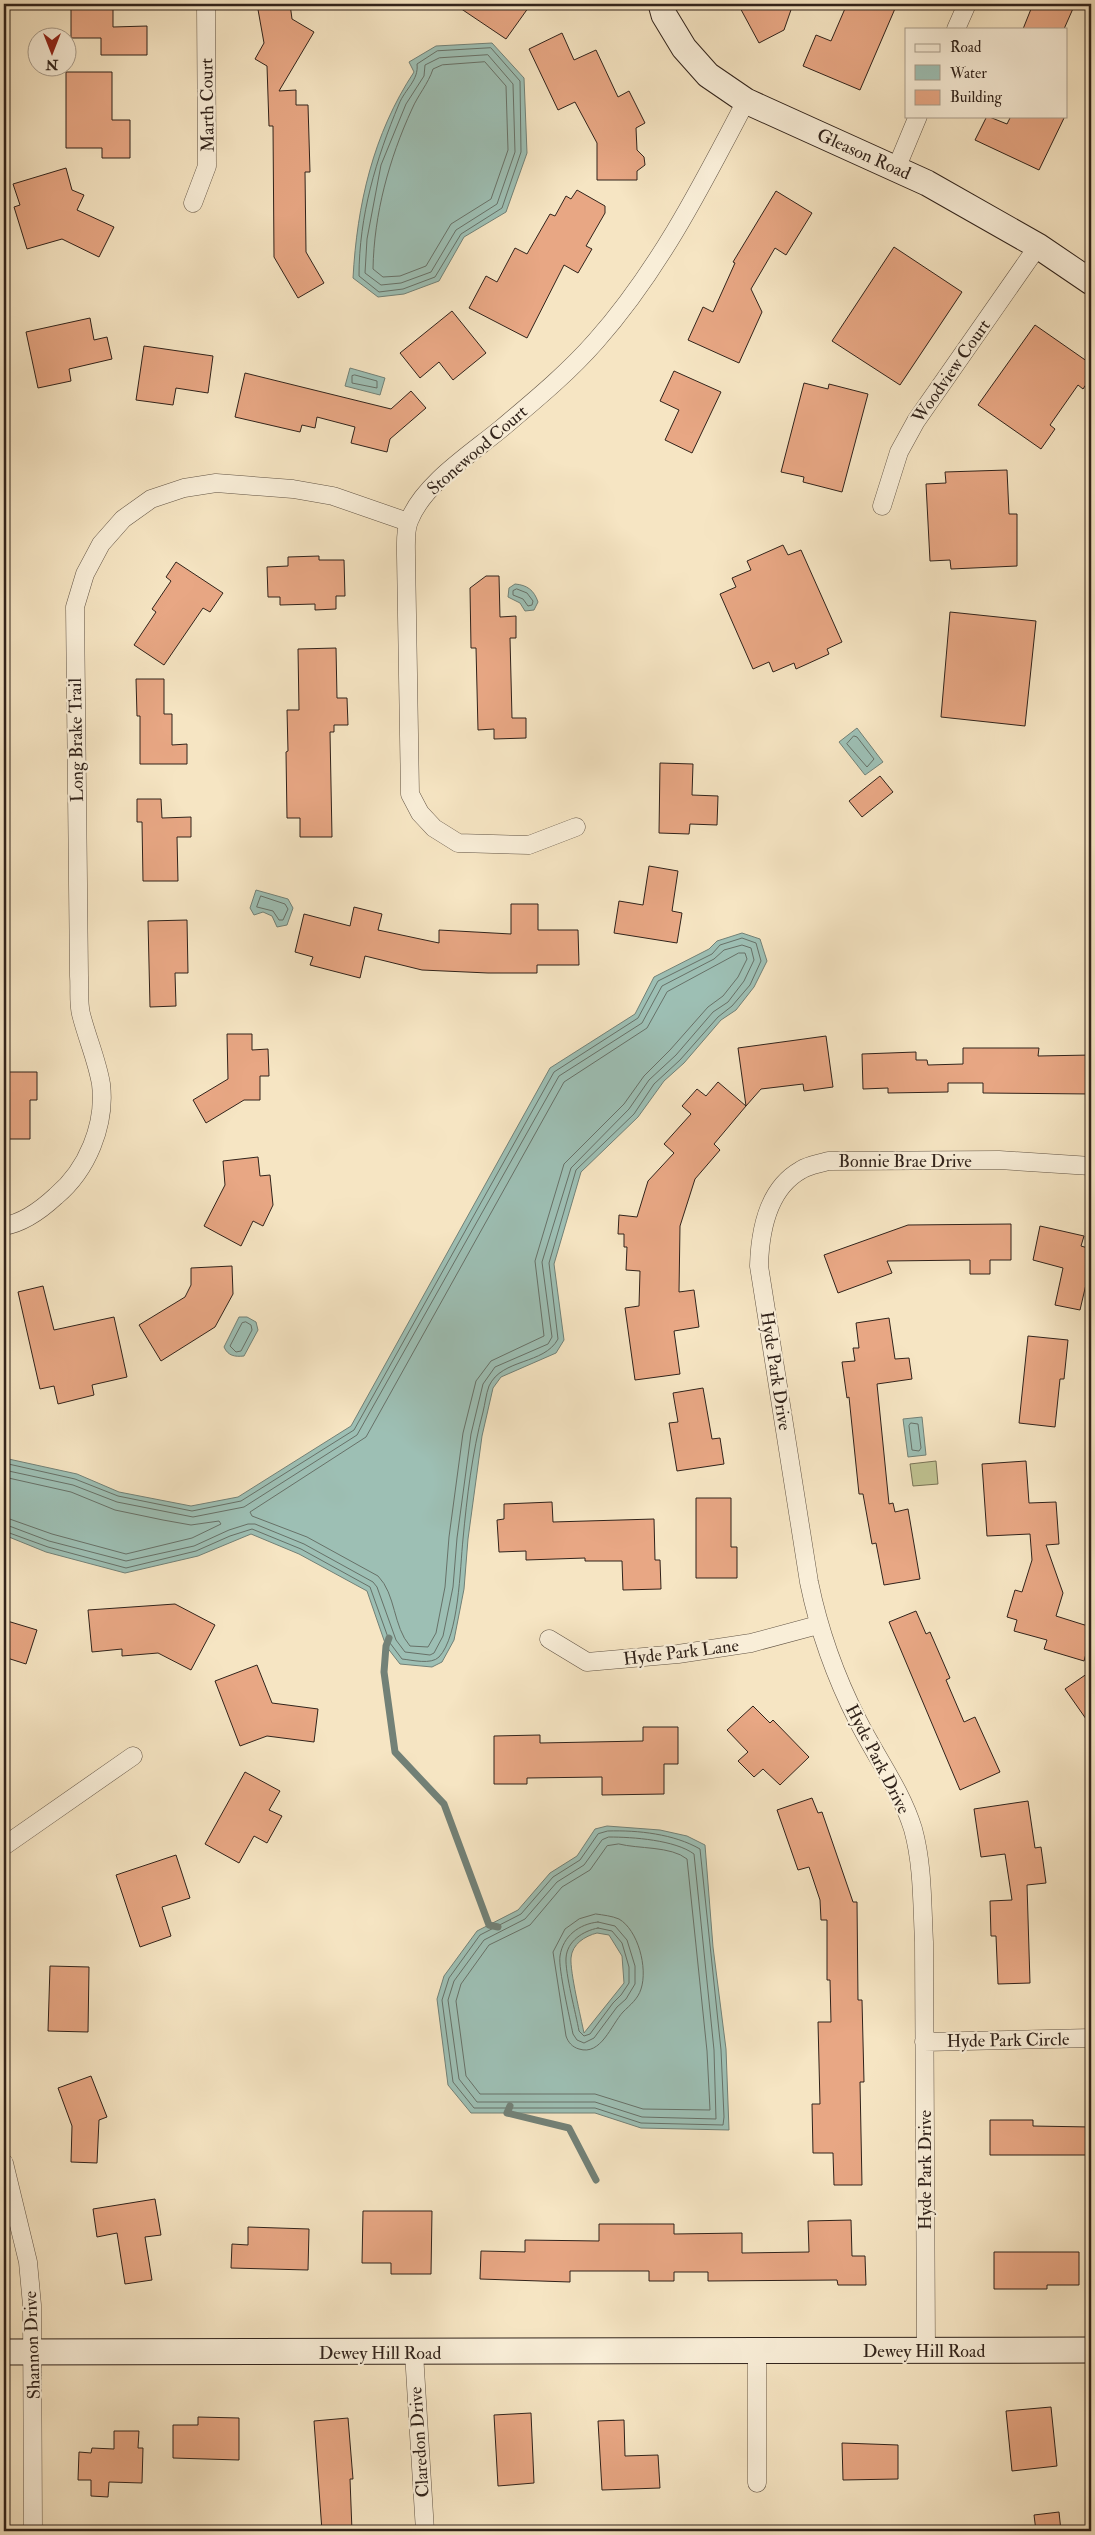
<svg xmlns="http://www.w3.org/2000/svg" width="1095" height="2535" font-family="'IM FELL Double Pica',serif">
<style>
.green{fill:#c0c392;stroke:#787356}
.water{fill:#9dbfb4;stroke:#728177;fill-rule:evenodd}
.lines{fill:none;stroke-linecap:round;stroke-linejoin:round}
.shore{stroke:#677168;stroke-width:1}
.stream{stroke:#728177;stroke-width:7}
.building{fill:#e8a784;stroke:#31231b}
.street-casing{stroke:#625445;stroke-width:19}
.secondary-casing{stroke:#31231b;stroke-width:27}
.street{stroke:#f9eed8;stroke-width:18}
.secondary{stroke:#f9eed8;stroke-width:25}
.labels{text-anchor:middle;stroke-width:4.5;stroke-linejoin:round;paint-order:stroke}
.street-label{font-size:18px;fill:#31231b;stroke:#f9eed8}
</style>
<rect width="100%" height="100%" fill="#f6e5c3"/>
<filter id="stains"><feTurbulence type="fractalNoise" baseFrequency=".004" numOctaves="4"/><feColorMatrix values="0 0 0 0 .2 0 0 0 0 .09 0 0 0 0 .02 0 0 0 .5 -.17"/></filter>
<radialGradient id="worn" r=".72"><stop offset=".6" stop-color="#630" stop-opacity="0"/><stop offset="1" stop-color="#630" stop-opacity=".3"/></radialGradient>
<path class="green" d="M936 1461 938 1484 913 1486 910 1464Z"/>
<path class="water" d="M492 43 524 78 527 153 506 212 464 237 439 281 404 294 378 297 353 278C357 205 373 134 414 72L409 62 436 46Z
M350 368 385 378 380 395 345 386Z
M515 584C527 585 534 590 538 602L534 610 525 611 520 603 508 597 509 588Z
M857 728 883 762 865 775 839 742Z
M256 890 288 899 293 908 287 925 277 927 272 916 263 912 254 915 250 908Z
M742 933 760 939 767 961 754 987 736 1010 721 1020 684 1063 664 1081 638 1117 581 1172 554 1264 564 1340 556 1353 501 1377 493 1388 482 1436 468 1539 464 1589 454 1640 442 1662 432 1667 400 1664 386 1646 367 1591 299 1554 251 1534 198 1556 125 1573 46 1552 4 1535V1458L77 1474 119 1492 191 1506 238 1497 351 1426 550 1068 635 1014 654 977 709 949 717 941Z
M239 1317H247L256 1322 258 1330 244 1356C235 1357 228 1356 224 1347Z
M922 1417 926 1455 908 1457 903 1419Z
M607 1826 660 1830 687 1836 705 1845 713 1947 726 2049 729 2130 641 2128 595 2113H471L448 2085 437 1999 444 1976 477 1931 518 1910 550 1873 577 1856 595 1829ZM597 1933 609 1935 622 1956 624 1983 584 2033C581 2018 570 1972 571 1958 572 1944 585 1936 597 1933Z"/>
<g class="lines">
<path class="shore" d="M491 48 520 81 521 152 502 208 461 234 435 277 403 289 379 292 359 276C359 216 376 159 399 104 405 89 419 80 417 64L437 51Z
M488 55 513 84 515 152 497 204 456 230 431 272 401 283 381 285 365 273 367 239 381 165 406 104 424 76 425 65 439 58Z
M485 62 506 86 508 150 491 199 451 224 426 266 400 276 383 277 373 269C374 214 389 159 412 109 418 95 428 84 433 69L442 65Z
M355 375 377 381V388L352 383V376Z
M517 589 527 593 533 601 532 605 528 606 523 599 513 595V591Z
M854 736 857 737 874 759 867 767 847 744Z
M261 896 285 904 288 909 283 920H279L273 911 257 907Z
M739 953H745L747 959 738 977 723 996 708 1007 670 1050 644 1076 624 1104 564 1164 535 1261 544 1336 491 1361 476 1381 463 1433 449 1537 445 1587 436 1633 428 1647 410 1646C393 1627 396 1594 378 1576L307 1537 252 1516 250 1512 366 1437 564 1082 647 1028 667 992Z
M246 1322 251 1325 252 1330 241 1351 236 1352 230 1346 242 1323Z
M911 1423 918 1424 921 1448 919 1451 912 1450 909 1426Z
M4 1463 75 1479 118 1496 192 1511 241 1501 354 1430 554 1072 638 1018 658 981 712 954 720 945 742 938 756 943 761 961 750 985 732 1006 718 1017 680 1060 654 1084 634 1114 576 1170 549 1263 558 1339C544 1365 502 1358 489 1386 486 1394 485 1404 483 1412 472 1453 467 1497 463 1539 460 1568 459 1636 439 1657 431 1665 412 1660 402 1659L390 1643 370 1587 301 1549 252 1529 230 1536 196 1551 126 1568 48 1547 4 1531
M4 1470 73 1485 117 1502 193 1517 244 1507 357 1435 559 1076 642 1023 662 986 714 959 724 950 742 945 751 948 754 960 744 981 728 1002 713 1012 676 1055 649 1080 629 1109 571 1168 542 1262 552 1337 548 1344 495 1367 483 1384 471 1434 457 1538 453 1587 443 1636 434 1653 430 1655 405 1652 396 1640 377 1587 373 1582 304 1544 255 1524H248L229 1530 194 1546 126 1561 49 1541 4 1524
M4 1477 71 1492 115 1510 163 1520 191 1525 219 1521 221 1524 192 1538 126 1554 52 1534 4 1517
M608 1831C638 1830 674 1834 700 1849L721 2050 724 2117 723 2125 641 2123 595 2108H474L453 2082 442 2000 449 1978 480 1935 521 1914 553 1877 580 1860 598 1834Z
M609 1837C633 1837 675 1840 694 1854L714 2050 716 2119 642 2117 595 2102H477L459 2079 448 2000 454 1981 484 1940 525 1919 557 1882 584 1865 602 1840Z
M619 1844C638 1849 671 1846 687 1859L707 2051 710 2110 643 2109 595 2094H480L466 2076 456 2001 461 1984 489 1945 530 1925 562 1887 590 1870 607 1846Z
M596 1914C603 1915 612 1916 619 1919 638 1930 648 1968 641 1989 638 1999 630 2005 623 2012 611 2025 601 2056 579 2049 572 2047 568 2042 566 2036L553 1952 565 1929 579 1919Z
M598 1922 615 1926 627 1940 635 1966V1984L626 1999 617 2007 594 2038 584 2043 577 2040 573 2034C570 2019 558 1968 560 1956 563 1936 579 1924 598 1922Z
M598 1928 612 1931 622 1943 629 1967V1983L621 1995 613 2003 590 2034 584 2036 579 2031C576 2014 565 1973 566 1958 567 1941 583 1931 598 1928Z"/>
<path class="stream" d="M389 1638 386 1646 384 1672 395 1752 444 1804 489 1925 498 1927
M510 2106 507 2113 569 2128 596 2180"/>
</g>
<path class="building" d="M71 4H113V27L147 26V55H101V38H71Z
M257 4H290L292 19 314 32 279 91 296 90V105H308L310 172H305L306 252 324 283 298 298 274 257 273 126H269L267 66 255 59 264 43Z
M454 4H531L506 39Z
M738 4H793L784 30 759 43Z
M847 4H897L860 90 803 66 816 35 831 41Z
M1033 4H1075L1064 29H1023Z
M562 33 574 60 596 50 618 97 629 91 645 123 636 128 637 150 644 157 645 165 637 171V180H597V143L575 102 558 110 529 49Z
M66 72H112V120H130V158H102V148H66Z
M987 116 1007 124 1011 116H1065L1039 170 975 140Z
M66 168 72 190 84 195 77 210 114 227 99 257 62 239 27 249 14 207 20 205 13 184Z
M577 190 605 206V213L586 246 592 249 578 273 564 265 527 338 469 308 486 276 497 282 515 248 527 254 550 214 555 216 566 196 571 199Z
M776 191 812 213 786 255 775 248 751 289 762 312 739 363 688 340 703 307 713 312 735 263 733 262Z
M894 247 962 292 900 385 832 341Z
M452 311 486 353 453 380 439 362 420 378 400 353Z
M90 318 94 340 107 337 112 359 69 369 71 381 38 388 26 332Z
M1035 325 1091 364V377L1083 389 1078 385 1050 425 1055 429 1041 449 978 405Z
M144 346 213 356 208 393 176 388 173 405 136 400Z
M674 371 721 392 692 453 665 440 679 410 660 401Z
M245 373 391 409 411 391 426 408 390 439 387 452 351 443 355 427 317 417 315 428 302 425 300 432 235 417Z
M804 383 828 389 829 384 868 394 842 492 803 482 804 477 781 472Z
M1007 470 1009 514H1017V566L951 569 950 560 930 561 926 484 946 483 945 472Z
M783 545 788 555 801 550 842 642 827 649 829 654 796 669 794 663 773 672 769 662 753 669 720 594 736 587 732 578 751 570 747 561Z
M319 556V560H344L345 596H336V609L315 610V604L280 605V597H268L267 567 288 566V557Z
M176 562 223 593 210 612 203 608 164 665 134 645 156 612 152 609 171 581 166 577Z
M486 576H499L500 617 516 616V638H510L512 718H526V738L494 739V729L478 730 476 648H471L470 588Z
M950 612 1036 621 1025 726 941 717Z
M336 648 337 698H347L348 725H334V732H330L332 837H300V818H287L286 752 288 751 287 710H299L298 649Z
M136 679H164V714H172V745L187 744V764H140V716H137Z
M660 763 693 764 692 795 718 796 717 825 690 824 689 834 659 833Z
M880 776 893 792 862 817 849 801Z
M137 799H161L162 818 191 817V837H177L178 881H143L142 822H137Z
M649 866 678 871 672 911 682 913 677 943 614 933 619 901 643 905Z
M511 904H538V930H578L579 965H537V973H488L422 970 365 956 360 978 310 965 313 957 295 952 304 914 350 926 354 907 382 914 378 930 439 943V930L511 934Z
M187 920 188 973H175L176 1006 150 1007 148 921Z
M227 1034H252V1050L268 1049 269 1076H260V1100H244L206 1123 193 1100 228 1079Z
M826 1036 833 1087 804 1091 803 1084 761 1089 746 1106 738 1048Z
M963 1048H1039L1038 1056 1091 1055V1094L983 1093V1083H948V1092L888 1093V1088L863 1089 862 1054 916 1052V1060H927L928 1065 963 1064Z
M4 1072H37V1100H30V1139H9V1131H4Z
M718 1082 746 1106 714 1144 720 1150 695 1179 680 1226 679 1292 694 1290 699 1327 674 1331 680 1374 635 1380 625 1308 639 1306 640 1271 626 1270 627 1247H624V1234H618L619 1215 637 1217 648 1181 674 1153 664 1144 691 1114 682 1106 697 1089 706 1096Z
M258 1157 260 1176 270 1175 273 1205 263 1226 253 1221 241 1246 204 1226 225 1185 223 1161Z
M1011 1224V1260H990V1274H970V1260L887 1261 892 1273 838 1293 824 1255 908 1225Z
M1040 1226 1084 1236 1081 1246 1091 1249V1263L1080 1310 1055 1305 1063 1268 1033 1260Z
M232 1266 233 1294 215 1327 161 1361 139 1325 185 1297 191 1285V1268Z
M43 1286 54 1330 114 1317 127 1377 92 1385 94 1395 58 1404 54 1386 40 1389 18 1292Z
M889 1318 895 1359 909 1358 912 1379 877 1384 889 1504 893 1503 895 1512 908 1509 920 1579 884 1585 876 1543 872 1544 863 1494H859L849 1397 847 1398 842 1362 855 1361 853 1348H859L856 1323Z
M1028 1336 1068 1340 1064 1379H1060L1055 1427 1019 1423Z
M703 1388 712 1439 720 1438 724 1464 677 1471 669 1423 678 1422 673 1393Z
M1026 1461 1029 1503 1056 1502 1059 1544 1046 1545 1063 1593 1056 1616 1091 1627V1636L1084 1661 1044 1649 1047 1640 1014 1631 1017 1620 1007 1617 1015 1590 1022 1592 1032 1560 1030 1534 987 1536 982 1464Z
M696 1498H731V1547H737V1578H696Z
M552 1502 553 1522 654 1519 655 1560H660L661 1589 623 1590 622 1561H585V1558L526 1560V1551L499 1552 497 1520 504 1519V1504Z
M175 1604 215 1625 191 1670 158 1653 122 1656V1649L92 1652 88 1610Z
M916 1611 926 1634 930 1632 950 1678 946 1680 964 1722 975 1717 1000 1772 960 1790 889 1622Z
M4 1620 37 1630 26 1664 4 1657Z
M257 1665 272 1703 318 1709 314 1742 267 1736 240 1746 215 1681Z
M1091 1671V1726L1065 1689Z
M753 1706 770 1723 773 1720 809 1757 780 1785 763 1769 754 1777 738 1761 748 1752 727 1730Z
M643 1727H678V1764H664V1794L602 1795V1777L527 1778V1784H494V1736L540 1735V1743L643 1741Z
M245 1772 280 1791 269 1810 282 1816 267 1843 254 1836 239 1863 205 1844Z
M812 1798 818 1813 822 1812 853 1902H857L858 2000H862L864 2082H860L862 2185H834L833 2153H813L812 2104H820L818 2022H831L830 1980H827V1920H821L820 1900 809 1867 798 1870 777 1810Z
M1028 1801 1035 1848 1041 1847 1046 1883 1027 1885 1030 1983 998 1984 996 1936H991L990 1901 1012 1900 1005 1854 981 1857 974 1809Z
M176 1855 190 1898 162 1907 171 1936 140 1947 116 1875Z
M50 1966 89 1967 88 2032 48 2031Z
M91 2076 107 2117 99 2120 97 2163 71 2162 72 2126 58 2088Z
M990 2120H1033V2126L1091 2127V2155H990Z
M155 2199 161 2235 145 2237 152 2280 125 2284 117 2233 97 2237 93 2209Z
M363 2211H432L431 2274H391V2263H362Z
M851 2220 852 2256H865L866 2285H838L837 2280 708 2281V2272H674V2281H649V2271H570V2282L480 2279 481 2251 525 2252V2240L599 2241V2224H674V2234L742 2233V2253L809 2252 808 2221Z
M248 2227 309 2229 308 2270 231 2268 232 2244 248 2245Z
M994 2252H1079V2285H1047V2289H994Z
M1051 2407 1057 2466 1012 2471 1006 2411Z
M531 2413 534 2483 498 2486 494 2415Z
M198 2417 239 2418V2460L173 2458V2425H198Z
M348 2418 353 2479H350L352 2531H322L314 2421Z
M624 2420 625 2456 658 2455 660 2488 602 2490 598 2421Z
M114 2431H139L138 2448H143L142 2483 109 2482 108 2497 91 2496V2480H78L79 2452 91 2453 92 2448 114 2449Z
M842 2443 898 2445V2479L843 2480Z
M1059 2512 1061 2531H1036L1034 2515Z"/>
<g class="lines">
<g class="street-casing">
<path id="street" d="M956 29 967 4
M896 169 918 116
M193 203 207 166 206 4
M882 506 899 452 916 421 1038 246
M576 827 529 845 458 843 434 828 420 813 410 794 406 555C406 544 405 530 409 521 423 484 472 453 502 428 534 401 568 373 596 341 659 270 702 185 746 101
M4 1226C23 1223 42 1209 56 1196 87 1170 106 1125 101 1084 97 1060 87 1038 81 1014 78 1002 80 988 79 976L75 607 85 574 101 544 123 519 151 499 184 488 216 483 293 489 333 496 408 522
M549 1639 587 1662 678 1654 751 1643 818 1625
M4 1846 133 1756
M924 2042 1091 2038
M4 2163 28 2262 32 2305 33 2531
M926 2351 924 1942C922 1905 923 1865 913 1829 901 1790 876 1757 858 1721 835 1676 819 1631 809 1582L759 1266C760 1231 767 1189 801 1170 809 1165 819 1164 828 1161L999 1160 1091 1166
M757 2352V2483
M414 2353 425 2531"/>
</g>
<g class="secondary-casing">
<path id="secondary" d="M661 4 664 15 684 48 708 75 746 101 927 183 1038 246 1091 282
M4 2352 1091 2350"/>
</g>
<use href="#street" class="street"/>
<use href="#secondary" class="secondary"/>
</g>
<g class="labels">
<g class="street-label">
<text transform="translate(207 105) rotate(-91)" y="6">Marth Court</text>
<text transform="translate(864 154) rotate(24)" y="6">Gleason Road</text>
<text transform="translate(951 371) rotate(-55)" y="6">Woodview Court</text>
<text transform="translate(477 450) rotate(-41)" y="6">Stonewood Court</text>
<text transform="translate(76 740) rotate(-91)" y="6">Long Brake Trail</text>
<text x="905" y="1167">Bonnie Brae Drive</text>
<text transform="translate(776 1371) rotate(81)" y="6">Hyde Park Drive</text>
<text transform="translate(681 1652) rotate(-7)" y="6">Hyde Park Lane</text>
<text transform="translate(878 1759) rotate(63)" y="6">Hyde Park Drive</text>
<text transform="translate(1008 2040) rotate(-1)" y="6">Hyde Park Circle</text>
<text transform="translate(925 2170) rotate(-90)" y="6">Hyde Park Drive</text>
<text transform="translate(32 2345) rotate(-92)" y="6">Shannon Drive</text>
<text x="924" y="2357">Dewey Hill Road</text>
<text x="380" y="2359">Dewey Hill Road</text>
<text transform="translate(419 2442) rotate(-94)" y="6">Claredon Drive</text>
</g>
</g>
<rect width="1095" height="2535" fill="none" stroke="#f6e5c3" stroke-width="20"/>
<rect x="5" y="5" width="1085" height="2525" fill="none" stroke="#31231b" stroke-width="2.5"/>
<rect x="10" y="10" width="1075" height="2515" fill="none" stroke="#31231b"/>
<rect x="905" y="28" width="162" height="90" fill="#f9eed8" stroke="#a99d8c"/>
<rect x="915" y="44" width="25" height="8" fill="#f9eed8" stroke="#a99d8c"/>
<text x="950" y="52" font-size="15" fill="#31231b">Road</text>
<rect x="915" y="65" width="25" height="15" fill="#9dbfb4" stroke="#a99d8c"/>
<text x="950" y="78" font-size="15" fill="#31231b">Water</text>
<rect x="915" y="90" width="25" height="15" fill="#e8a784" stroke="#a99d8c"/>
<text x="950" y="102" font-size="15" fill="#31231b">Building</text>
<g transform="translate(52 52) rotate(180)"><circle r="24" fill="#f9eed8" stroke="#a99d8c"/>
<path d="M0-4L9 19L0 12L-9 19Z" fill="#8f2418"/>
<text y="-8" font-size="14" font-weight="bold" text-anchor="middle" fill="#31231b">N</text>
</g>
<rect width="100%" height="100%" filter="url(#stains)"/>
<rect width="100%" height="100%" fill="url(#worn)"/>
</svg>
